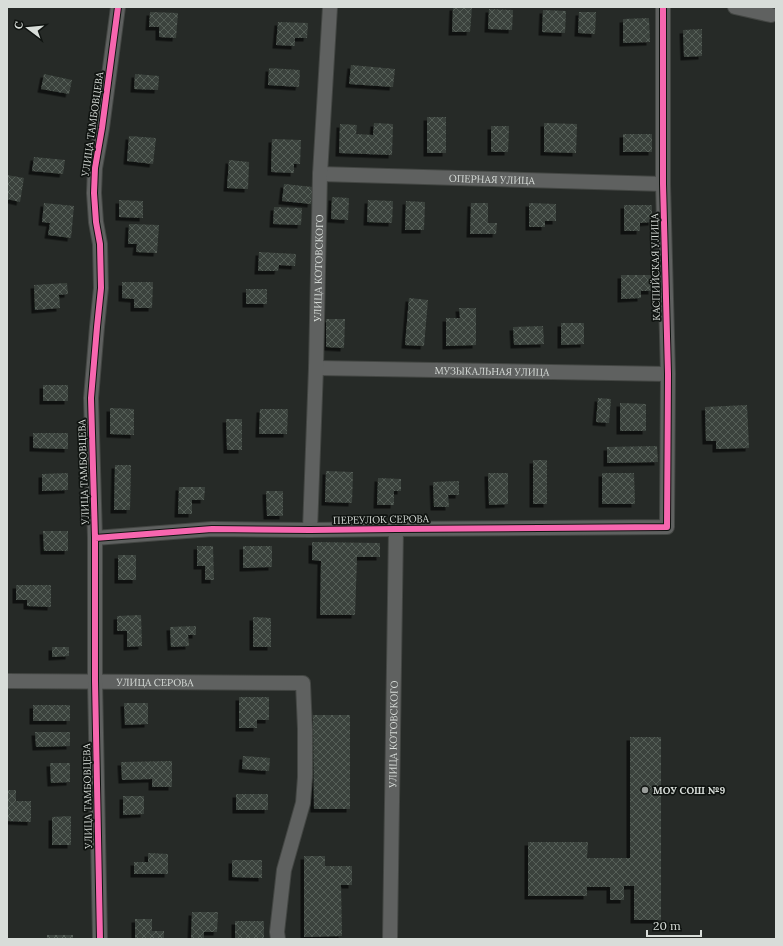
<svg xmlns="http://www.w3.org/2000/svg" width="783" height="946" font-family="Lora,serif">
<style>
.building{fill:url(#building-cross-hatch);filter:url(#shadow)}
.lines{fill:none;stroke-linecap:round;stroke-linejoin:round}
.street-casing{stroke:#434643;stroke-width:16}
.street{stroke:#5f6160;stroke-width:14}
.cycleway-casing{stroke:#101411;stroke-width:8}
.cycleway{stroke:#f766af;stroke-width:6}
.poi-dot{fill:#9a9e9b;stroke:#101411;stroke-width:1.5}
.labels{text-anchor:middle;stroke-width:3.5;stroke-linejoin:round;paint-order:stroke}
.street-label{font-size:10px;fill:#d8ddd9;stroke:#101411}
.poi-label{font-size:10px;font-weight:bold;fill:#d8ddd9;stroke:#101411;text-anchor:start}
</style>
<defs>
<pattern id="building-cross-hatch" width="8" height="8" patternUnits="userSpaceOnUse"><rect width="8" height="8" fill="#3b433d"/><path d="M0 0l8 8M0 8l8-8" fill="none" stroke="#575e58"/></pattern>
<filter id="shadow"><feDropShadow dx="-3.5" dy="3.5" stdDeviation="0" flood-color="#0009"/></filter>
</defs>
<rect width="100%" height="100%" fill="#262a27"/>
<path class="building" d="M453 7H472L470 32H452Z
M489 9 513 10 512 30 488 29Z
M543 10 566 11 565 33 542 32Z
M150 12 178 13 176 38 159 37V27H149Z
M579 12H596L595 34 578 33Z
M649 18 650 42 623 43V19Z
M278 22 308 23 307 38H295V46L276 45Z
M702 29V56L684 57 683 30Z
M351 65 395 69 393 87 349 84Z
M269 68 300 70 299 87 268 85Z
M44 74 72 80 69 94 41 89Z
M135 74 159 76 158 90 134 89Z
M427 117H446V153H427Z
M374 123 393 124 392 155 339 153 340 124 357 125 356 134 373 135Z
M544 123 577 124 576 153 544 152Z
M491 126H509L508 152H491Z
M623 134H652V152H623Z
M129 136 156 138 153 164 127 161Z
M272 139 301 140 300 164H294V173L271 172Z
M34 157 65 160 63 174 32 171Z
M229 160 249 162 248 189 227 188Z
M7 175 24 178 20 202 7 199Z
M284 184 313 187 311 204 282 201Z
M332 197 349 198 348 220 331 219Z
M119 200 143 201V218L119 217Z
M368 200 393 201 392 223 367 222Z
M406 201 425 202 424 230H405Z
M44 203 74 206 71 238 48 235 50 223 42 222Z
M471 203H488V223H497L496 234H470Z
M529 203 556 204V221H545V227H529Z
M624 205H652V222L640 223V231H624Z
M274 207 302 208 301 225 273 224Z
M129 224 159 225 157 253 136 252 137 244H128Z
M259 252 296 254 295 266 279 265 278 271H258Z
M621 275H651L652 291H641V298L621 299Z
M122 282H153L152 308H134V299L122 298Z
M67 283 68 294 59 295 60 308 35 310 34 285Z
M246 289H267V304H246Z
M409 298 428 300 424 346 405 345Z
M459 308H476V345L446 346V318H460Z
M326 319H345L344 348 326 347Z
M561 323H584V344L561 345Z
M543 326 544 344 514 345 513 327Z
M43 385H68V401H43Z
M598 398 611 399 609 423 596 422Z
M620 403 646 404V431H620Z
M747 405 749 448 716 449V441H706L705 407Z
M110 408 134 409V435L110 434Z
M260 409H288L287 434H259Z
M226 419H242V450H227Z
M33 433H68V449L33 448Z
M657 446 658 462 607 463V447Z
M533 460H547V504H533Z
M115 465H131L130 510H114Z
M326 471 353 472 352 503 325 502Z
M68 473V490L42 491V474Z
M488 473H508V504L489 505Z
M602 473H634L635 504H602Z
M378 478 401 479V491H394V505H377Z
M459 481V495H448L449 507H434L433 482Z
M179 487H205L204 500H192V514H178Z
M266 491H283V516H267Z
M43 531H68V551H44Z
M312 542 380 543V557H357L355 615H320L321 561 312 560Z
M197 546H213L214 580H205V566H197Z
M243 546H272V567L243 568Z
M118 555H136V580H118Z
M16 585H51V607L27 606V600H16Z
M141 615 142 646 127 647V631H117V616Z
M253 617 271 618V647H253Z
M196 626V635H188L189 646 171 647 170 627Z
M52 647H69V656L52 657Z
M239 697H269V720H257V728H239Z
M124 703H148V724L125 725Z
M33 705H70V721H33Z
M313 715H350V809H314Z
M35 732H70V746L36 747Z
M630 737H661V920H634V886H624V900H610V887H587V896H528V842H588L587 858H630Z
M243 756 270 758 269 771 242 769Z
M172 761V787H152V779L122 780 121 762Z
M50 763H70V782L51 783Z
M7 790H16V801H31V822L7 821Z
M236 794H268V810H236Z
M123 796H144V814L123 815Z
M71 816V845H52V817Z
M148 853 168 854V874H134V862H148Z
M304 856H325V866H352V885H341L342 936 304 937Z
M232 860H262V878L232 877Z
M192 912H218L217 932H204V939H191Z
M135 919H152V931H164V939H135Z
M235 921H264V939H235Z
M47 935H73V939H47Z"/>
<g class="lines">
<g class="street-casing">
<g id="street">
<path d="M735 7 771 15"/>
<path id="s1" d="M320 174 663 184"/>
<path id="s2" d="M316 368 668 374"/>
<path id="s3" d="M310 530 316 368 320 174 330 7"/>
<path d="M95 538 212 529 310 530 396 529 667 527 668 374 663 184V7"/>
<path id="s4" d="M7 681 303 683 305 729V777L303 803 284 870 277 932 278 939"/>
<path d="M100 939 95 681V538L91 398 97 327 101 288 100 244 96 222 94 193 95 168 102 128 118 7"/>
<path id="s5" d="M390 939 396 529"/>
</g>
</g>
<use href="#street" class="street"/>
<g class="cycleway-casing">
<path id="cycleway" d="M95 538 212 529 310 530 396 529 667 527 668 374 663 184V7
M100 939 95 681V538L91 398 97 327 101 288 100 244 96 222 94 193 95 168 102 128 118 7"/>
</g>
<use href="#cycleway" class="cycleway"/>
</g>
<circle class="poi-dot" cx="645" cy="790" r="4"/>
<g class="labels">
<g class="street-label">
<text transform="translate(92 124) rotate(-82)" y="4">УЛИЦА ТАМБОВЦЕВА</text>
<text dy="4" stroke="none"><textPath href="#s1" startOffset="172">ОПЕРНАЯ УЛИЦА</textPath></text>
<text transform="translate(655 267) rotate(-91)" y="4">КАСПИЙСКАЯ УЛИЦА</text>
<text dy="4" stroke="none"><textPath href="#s3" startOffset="262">УЛИЦА КОТОВСКОГО</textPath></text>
<text dy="4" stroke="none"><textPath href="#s2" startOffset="176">МУЗЫКАЛЬНАЯ УЛИЦА</textPath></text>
<text transform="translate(83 472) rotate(-92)" y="4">УЛИЦА ТАМБОВЦЕВА</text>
<text transform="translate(381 519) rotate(-1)" y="4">ПЕРЕУЛОК СЕРОВА</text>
<text dy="4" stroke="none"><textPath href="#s4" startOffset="148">УЛИЦА СЕРОВА</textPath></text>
<text dy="4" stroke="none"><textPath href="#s5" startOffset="205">УЛИЦА КОТОВСКОГО</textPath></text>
<text transform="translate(87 796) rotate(-91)" y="4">УЛИЦА ТАМБОВЦЕВА</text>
</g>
<g class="poi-label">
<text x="653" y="794">МОУ СОШ №9</text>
</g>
</g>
<rect width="783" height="946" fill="none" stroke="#d8ddd9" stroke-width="16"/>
<g transform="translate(28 28) rotate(286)" stroke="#101411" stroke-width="3" paint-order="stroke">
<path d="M0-3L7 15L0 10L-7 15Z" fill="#d8ddd9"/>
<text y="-6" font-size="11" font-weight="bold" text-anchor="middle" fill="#d8ddd9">С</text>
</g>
<path d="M647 930v6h54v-6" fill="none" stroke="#d8ddd9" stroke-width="2"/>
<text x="653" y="930" font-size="12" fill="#d8ddd9" stroke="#101411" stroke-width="3" paint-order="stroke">20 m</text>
</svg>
